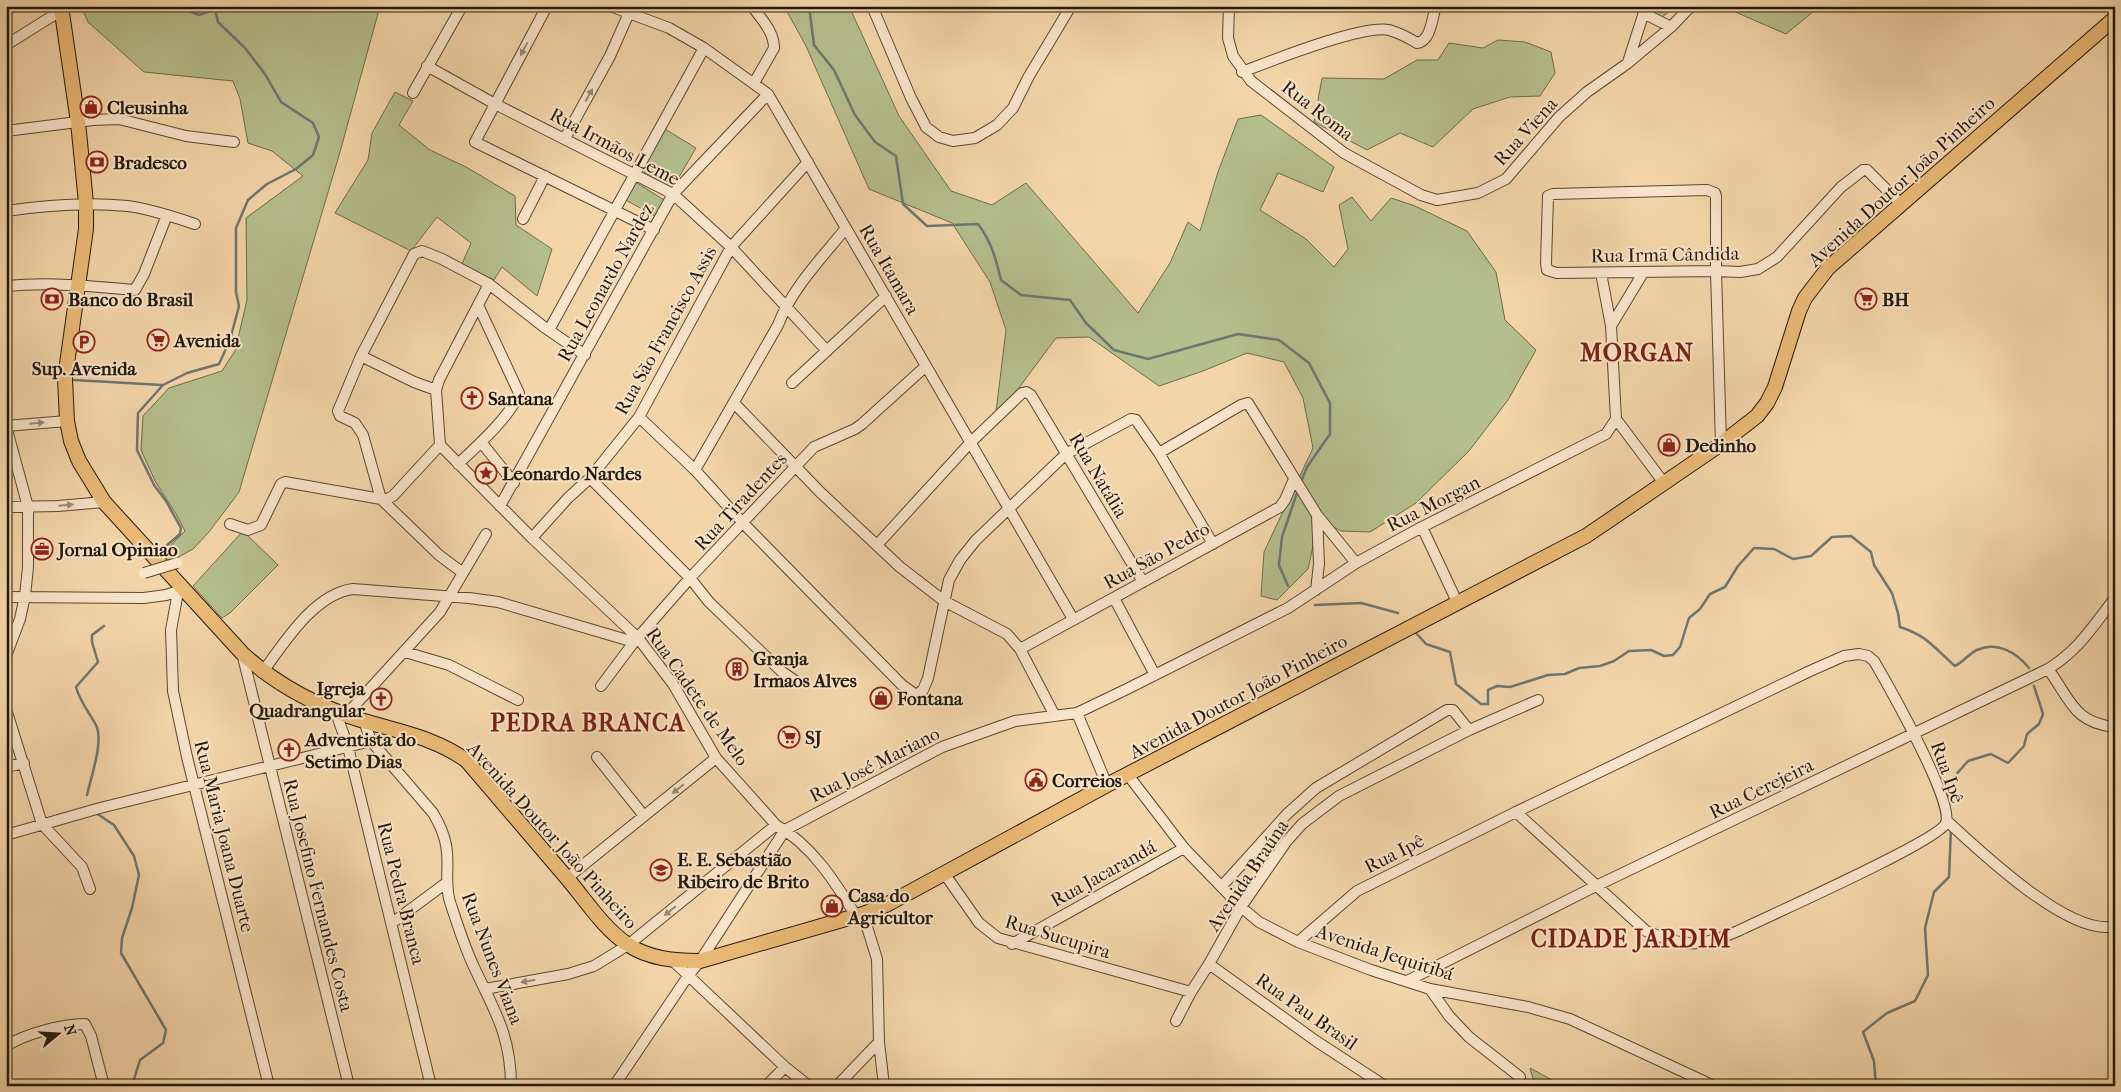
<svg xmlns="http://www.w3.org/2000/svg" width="2121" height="1092" font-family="'IM FELL French Canon',serif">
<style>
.green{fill:#b5be8d;stroke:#6c6c4c}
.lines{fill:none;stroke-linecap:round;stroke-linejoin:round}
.stream{stroke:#6e7770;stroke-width:2.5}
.minor-casing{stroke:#574833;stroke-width:12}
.major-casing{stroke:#23190b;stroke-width:16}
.minor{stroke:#f8e4c8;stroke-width:10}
.major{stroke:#eaba75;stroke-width:14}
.minor-bridge-casing{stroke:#574833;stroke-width:12;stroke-linecap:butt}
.minor-bridge{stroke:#f8e4c8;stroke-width:10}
.oneway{fill:#988973}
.labels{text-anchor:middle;stroke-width:4;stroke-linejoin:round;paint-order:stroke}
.poi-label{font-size:19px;font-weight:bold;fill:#23190b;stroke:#f8e4c8;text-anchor:start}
.street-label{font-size:19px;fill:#23190b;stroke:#f8e4c8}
.district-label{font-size:24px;font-weight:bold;letter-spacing:1px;fill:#7a1f14;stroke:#f8e4c8}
</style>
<rect width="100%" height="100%" fill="#f4d5aa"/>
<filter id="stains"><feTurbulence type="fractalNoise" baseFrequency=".004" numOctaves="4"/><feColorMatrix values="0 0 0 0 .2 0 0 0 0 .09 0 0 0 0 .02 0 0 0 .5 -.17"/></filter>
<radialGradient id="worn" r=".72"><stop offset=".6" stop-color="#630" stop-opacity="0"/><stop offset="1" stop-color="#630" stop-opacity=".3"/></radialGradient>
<path class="green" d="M81 6H380L340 152 239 492 209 532 193 549 166 564 160 556 185 531 176 514 155 481 141 450 143 416 169 388 222 371 235 351 247 300 246 218 303 176 272 151 248 143 240 99 233 81 144 72 88 22Z
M784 6H849L899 116 951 191 992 205 1026 183 1138 313 1170 263 1188 222 1200 231 1218 172 1238 119 1261 115 1334 167 1323 192 1278 173 1260 210 1306 239 1334 267 1348 249 1339 205 1352 197 1371 221 1391 198 1415 206 1467 231 1496 272 1505 320 1536 350 1508 400 1469 451 1416 503 1370 532 1341 531 1319 519 1308 569 1277 600 1261 596 1264 552 1313 448 1303 398 1284 362 1247 353 1203 371 1159 386 1089 337 1056 338 995 420 1006 330 990 282 952 223 869 189 806 46Z
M1230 6H1293L1292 12 1264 9 1230 13Z
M1650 6H1677L1662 17 1651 15Z
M1732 6H1820L1786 34 1733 11Z
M1498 40 1525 42 1551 52 1555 73 1540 96 1510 97 1473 109 1433 147 1400 133 1367 150 1314 122 1322 78 1384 79 1417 60H1438L1449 43 1483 48Z
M395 92 413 101 399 125 430 150 466 167 515 196 516 225 552 249 537 296 502 267 494 280 462 264 471 243 437 217 411 251 335 213 368 160 372 133Z
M665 129 696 148 672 189 642 171Z
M634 181 664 200 655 216 622 198Z
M243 531 278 565 230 613 222 618 193 586Z
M1530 1068 1563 1086H1535Z"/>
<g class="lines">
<path class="stream" d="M176 6 199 15 215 9 217 6
M809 6 814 45 834 70 855 115 875 142 896 156 903 204 927 226 978 224C991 241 996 259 1001 280L1021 295 1070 300 1086 323 1114 350 1148 359 1238 334 1279 340 1309 363 1330 403V434L1307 467 1301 482
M74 380 162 385
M165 547 180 534 181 528 166 501 154 485 137 450 138 413 163 385 187 373 219 364 230 340 239 306 236 292V228L248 200 267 184 296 169 313 155 319 137 313 123 281 102 265 74 245 48 218 22 215 9
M1288 586 1279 565 1282 537 1298 490
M1315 605 1361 603 1398 613
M1416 633 1426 644 1450 652 1456 684 1481 704H1488V690L1497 686 1510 687 1548 675 1565 674 1579 668 1600 666 1614 661 1629 651 1651 650 1664 656 1673 655 1680 647 1689 618 1700 609 1710 594 1725 587 1738 566 1754 548 1774 549 1793 559 1811 556 1832 537 1851 536 1871 552 1874 565 1892 593 1898 613 1900 627C1928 636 1934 648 1955 666 1963 662 1970 653 1977 650 1997 641 2016 652 2029 668
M87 795C91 777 104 741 96 725 89 712 80 702 76 687L98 662 92 642V635L104 626
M96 813 114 825 134 856 139 875 132 908 122 938 121 953 166 1030 163 1043 140 1060 132 1086
M1951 820 1946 786 1968 761 1991 754 2008 763 2024 746 2027 734 2039 724 2043 714 2034 686
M1876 1086 1874 1061 1863 1032 1887 1013 1915 1001 1928 975 1925 928 1934 892 1949 877 1951 828"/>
<g class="minor-casing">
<path id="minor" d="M547 6 475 142 654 230
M610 6 669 28 704 48 768 94 1073 619
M752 6C761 19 774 31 774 48L754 83
M872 6 911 98 926 127 939 137 953 141 975 138 997 125 1013 108 1029 76 1071 6
M1229 6 1228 38 1233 56 1251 81 1344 153 1421 195 1437 200 1478 193 1506 179 1559 117 1587 92 1628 63 1671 27 1691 6
M1643 13 1671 27
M6 45 62 10
M1628 62 1646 6
M427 66 495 104 673 194 731 247 827 351
M1242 72C1271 61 1363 24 1389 30 1399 33 1409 38 1417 43 1431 41 1432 18 1436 6
M413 93 462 6
M6 131 93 120 119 119 186 136 234 142
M565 138 610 56 629 13 628 7
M6 211C46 205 88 202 128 206 151 209 174 217 195 224
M523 219 545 176
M1601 273 1611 326
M1643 273 1611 326 1616 419 1664 483
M6 286C50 282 91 286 135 290L144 274 167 215
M549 330 704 48
M361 356 414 382 436 390
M792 383 886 296
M734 403 820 492 900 567 944 601 1007 634 1020 649 1055 716
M639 417 695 470 742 522 902 685 916 695 923 690 928 678 949 580 960 560 976 540 1066 454 1131 419 1136 420 1159 453 1213 544
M6 426 28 507V567L25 596 20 619 6 656
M6 426 67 421
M481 442 514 483
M1721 444 1716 271V196L1715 193 1707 190 1553 194 1548 196 1546 263 1547 270 1557 273 1716 271 1740 272 1758 269 1777 257 1841 187 1863 170H1867L1900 203
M440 445 532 538 638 638 673 684 716 758 776 825C812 845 835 882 856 916
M1159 453 1241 405 1248 403 1317 515 1356 563
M458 464C475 448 512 415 519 393L478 305
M695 470 778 325C792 288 821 259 846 228
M590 478 690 578 709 602 781 671 798 683
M500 506 673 194 768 94
M6 507 58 506 104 502
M230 524 248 530 261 525 281 484 285 482 381 499H387L393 496 440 445 436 390 439 380 489 284
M1422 527 1458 604
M532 538 568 498 590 478 639 417 731 247 808 162
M877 545 970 443 1022 393 1026 392 1031 395 1143 582
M463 573 439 555 381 499 363 435 355 423 340 416 338 411 361 356 414 254 422 251 442 259 489 284 544 327 585 355
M1316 590 1319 564 1317 515
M178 592 171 630 173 691 187 757 269 1086
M6 597 144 598 166 595 184 589
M1114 598 1155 675
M1020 649 1280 507 1285 500 1294 479
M405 652 449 665 518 700
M242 653 349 1086
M1859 654 1868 656 1874 661C1888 685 1954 801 1946 823 1939 841 1766 917 1738 931 1698 948 1685 947 1646 931L1516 812 1810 671 1844 656Z
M2048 669C2080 649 2092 627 2115 598
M262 673C284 643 314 594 353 589L469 598 498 602 634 642
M601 686 634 642 690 578 814 447 855 429 862 424 926 366
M6 709 42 824 82 867 90 889
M335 710 348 747 431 1086
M1077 713 1107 785
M346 715 440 612 486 534
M364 721 371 741 433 813C439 823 444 834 446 845 450 864 444 883 450 902 457 923 464 946 474 967 494 1010 511 1035 511 1086
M597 757 644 816
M6 767 24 763
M1128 775 1184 848 1241 907 1259 922 1298 942 1371 970 1430 989 1528 1007 1570 1019 1714 1086
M1947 821C1979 850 2070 938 2115 926
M6 835 100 808 371 741
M944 873 979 923 998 938 1191 992
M567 878 716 758
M1222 886 1287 814 1316 788 1447 710H1453L1469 730
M863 914 877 959 879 1042 884 1086
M392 923 446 883
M1298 942 1357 891 1516 812
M1012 944 1184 848
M673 961 785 1067 809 1086
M1209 964 1316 1041 1385 1086
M1407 981 1596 886 2048 669C2070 698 2073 723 2115 727
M485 989 568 974 594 966 628 945 776 825
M1430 989 1449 1016 1469 1037 1520 1077
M1176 1021 1191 992 1209 964 1241 907 1286 842 1302 824 1339 796 1469 730 1538 700
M6 1046C25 1034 62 1024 85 1024L91 1036 104 1086
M614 1086 688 976 700 961 785 830 942 747 1015 721 1077 713 1127 689 1288 608 1356 563 1422 527 1606 434 1616 419
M766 1086 785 1067
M837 1086 879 1042"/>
</g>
<g class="major-casing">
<path id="major" d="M61 6 78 122 86 203V229L65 378 67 421 71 441 79 461 104 502 242 653C277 686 319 707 364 721 400 732 436 738 467 761 500 800 533 838 566 877 585 899 603 928 627 944 649 959 675 961 700 961L863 914 886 905 1107 785 1586 536 1664 483 1721 444 1757 416 1767 403 1775 387 1799 311 1805 298 1828 268 2115 18"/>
</g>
<use href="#minor" class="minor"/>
<use href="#major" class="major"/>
<g class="minor-bridge-casing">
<path id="minor-bridge" d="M144 573 177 563"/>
</g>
<use href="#minor-bridge" class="minor-bridge"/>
</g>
<defs><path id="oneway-solid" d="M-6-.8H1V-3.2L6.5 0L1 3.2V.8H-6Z" transform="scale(1.25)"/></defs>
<g class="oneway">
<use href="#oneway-solid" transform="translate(524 49) rotate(118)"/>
<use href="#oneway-solid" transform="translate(589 95) rotate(-61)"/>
<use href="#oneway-solid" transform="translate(37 423) rotate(-5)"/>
<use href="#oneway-solid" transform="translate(66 505) rotate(-5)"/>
<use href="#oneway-solid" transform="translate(678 789) rotate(141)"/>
<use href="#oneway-solid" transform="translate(670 911) rotate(141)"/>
<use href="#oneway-solid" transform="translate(528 981) rotate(170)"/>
</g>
<defs>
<g id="shop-ring" transform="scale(1.125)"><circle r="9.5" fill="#f8e4c8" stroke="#8f2418" stroke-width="1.5"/><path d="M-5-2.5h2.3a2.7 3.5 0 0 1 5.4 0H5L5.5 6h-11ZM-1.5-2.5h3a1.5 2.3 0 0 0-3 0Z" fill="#8f2418"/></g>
<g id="bank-ring" transform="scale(1.125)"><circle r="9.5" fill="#f8e4c8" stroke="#8f2418" stroke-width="1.5"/><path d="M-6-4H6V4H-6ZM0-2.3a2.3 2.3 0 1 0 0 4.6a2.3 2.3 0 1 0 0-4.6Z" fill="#8f2418"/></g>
<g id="supermarket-ring" transform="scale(1.125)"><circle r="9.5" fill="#f8e4c8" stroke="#8f2418" stroke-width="1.5"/><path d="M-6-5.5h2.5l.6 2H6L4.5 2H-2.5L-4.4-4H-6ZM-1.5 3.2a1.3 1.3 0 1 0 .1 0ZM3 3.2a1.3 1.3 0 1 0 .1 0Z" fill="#8f2418"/></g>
<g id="parking-ring" transform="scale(1.125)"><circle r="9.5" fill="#f8e4c8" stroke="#8f2418" stroke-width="1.5"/><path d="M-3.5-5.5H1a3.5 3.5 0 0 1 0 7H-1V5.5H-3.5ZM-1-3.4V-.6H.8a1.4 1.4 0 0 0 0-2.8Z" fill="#8f2418"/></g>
<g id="church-ring" transform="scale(1.125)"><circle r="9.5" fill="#f8e4c8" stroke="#8f2418" stroke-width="1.5"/><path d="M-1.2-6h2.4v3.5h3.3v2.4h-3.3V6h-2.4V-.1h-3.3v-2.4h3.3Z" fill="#8f2418"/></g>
<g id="sight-ring" transform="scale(1.125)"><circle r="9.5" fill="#f8e4c8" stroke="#8f2418" stroke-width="1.5"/><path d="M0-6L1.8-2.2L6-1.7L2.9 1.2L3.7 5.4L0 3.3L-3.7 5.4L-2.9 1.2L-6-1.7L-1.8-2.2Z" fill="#8f2418"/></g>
<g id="office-ring" transform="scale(1.125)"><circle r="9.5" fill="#f8e4c8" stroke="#8f2418" stroke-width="1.5"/><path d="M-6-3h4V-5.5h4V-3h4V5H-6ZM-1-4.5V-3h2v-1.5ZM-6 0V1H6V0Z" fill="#8f2418"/></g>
<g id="building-ring" transform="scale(1.125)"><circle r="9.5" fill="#f8e4c8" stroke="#8f2418" stroke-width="1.5"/><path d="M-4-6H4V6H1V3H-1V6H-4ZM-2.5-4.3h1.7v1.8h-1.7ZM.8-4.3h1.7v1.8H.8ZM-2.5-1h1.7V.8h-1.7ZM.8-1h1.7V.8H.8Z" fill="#8f2418"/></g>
<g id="civic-ring" transform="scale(1.125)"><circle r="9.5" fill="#f8e4c8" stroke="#8f2418" stroke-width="1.5"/><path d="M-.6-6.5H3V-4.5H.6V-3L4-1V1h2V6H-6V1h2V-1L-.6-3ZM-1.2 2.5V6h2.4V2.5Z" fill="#8f2418"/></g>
<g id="school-ring" transform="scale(1.125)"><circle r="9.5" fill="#f8e4c8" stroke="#8f2418" stroke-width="1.5"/><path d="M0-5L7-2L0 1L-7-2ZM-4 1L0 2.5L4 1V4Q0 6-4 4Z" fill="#8f2418"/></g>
</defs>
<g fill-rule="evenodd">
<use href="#shop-ring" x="91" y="107"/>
<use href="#bank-ring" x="97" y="162"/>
<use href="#bank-ring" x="52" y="299"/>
<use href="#supermarket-ring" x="1866" y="299"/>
<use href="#supermarket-ring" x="158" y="340"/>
<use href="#parking-ring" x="84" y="342"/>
<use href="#church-ring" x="472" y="398"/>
<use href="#shop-ring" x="1669" y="445"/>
<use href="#sight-ring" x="486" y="473"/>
<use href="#office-ring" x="42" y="549"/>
<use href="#building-ring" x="737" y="669"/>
<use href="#shop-ring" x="881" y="698"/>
<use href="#church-ring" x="381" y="699"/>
<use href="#supermarket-ring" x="789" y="737"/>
<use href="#church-ring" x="289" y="750"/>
<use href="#civic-ring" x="1036" y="780"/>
<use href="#school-ring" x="661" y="870"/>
<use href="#shop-ring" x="832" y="906"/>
</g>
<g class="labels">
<g class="poi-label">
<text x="107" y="114">Cleusinha</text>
<text x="113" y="169">Bradesco</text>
<text x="68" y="306">Banco do Brasil</text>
<text x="1882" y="306">BH</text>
<text x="174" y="347">Avenida</text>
<text x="84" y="375" text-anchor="middle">Sup. Avenida</text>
<text x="488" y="405">Santana</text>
<text x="1685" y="452">Dedinho</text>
<text x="502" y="480">Leonardo Nardes</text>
<text x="58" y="556">Jornal Opiniao</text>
<text x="753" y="665">Granja<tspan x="753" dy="22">Irmaos Alves</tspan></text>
<text x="365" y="695" text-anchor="end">Igreja<tspan x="365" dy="22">Quadrangular</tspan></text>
<text x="897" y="705">Fontana</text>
<text x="805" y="744">SJ</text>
<text x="305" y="746">Adventista do<tspan x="305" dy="22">Setimo Dias</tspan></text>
<text x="1052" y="787">Correios</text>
<text x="677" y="866">E. E. Sebastião<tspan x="677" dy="22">Ribeiro de Brito</tspan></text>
<text x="848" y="902">Casa do<tspan x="848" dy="22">Agricultor</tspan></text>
</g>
<g class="street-label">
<text transform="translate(1318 110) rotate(38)" y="7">Rua Roma</text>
<text transform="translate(1525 131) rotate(-48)" y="7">Rua Viena</text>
<text transform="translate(615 146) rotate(28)" y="7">Rua Irmãos Leme</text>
<text transform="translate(1901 181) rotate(-42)" y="7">Avenida Doutor João Pinheiro</text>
<text transform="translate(1665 254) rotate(-1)" y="7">Rua Irmã Cândida</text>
<text transform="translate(890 269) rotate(60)" y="7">Rua Itamara</text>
<text transform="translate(605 282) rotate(-61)" y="7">Rua Leonardo Nardez</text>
<text transform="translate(665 330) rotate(-61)" y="7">Rua São Francisco Assis</text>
<text transform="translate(1099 475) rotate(59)" y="7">Rua Natália</text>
<text transform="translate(740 501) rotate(-47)" y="7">Rua Tiradentes</text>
<text transform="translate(1433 503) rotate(-27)" y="7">Rua Morgan</text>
<text transform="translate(1156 555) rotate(-29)" y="7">Rua São Pedro</text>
<text transform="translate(698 696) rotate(55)" y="7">Rua Cadete de Melo</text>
<text transform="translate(1238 696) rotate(-28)" y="7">Avenida Doutor João Pinheiro</text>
<text transform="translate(874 764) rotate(-27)" y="7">Rua José Mariano</text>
<text transform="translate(1948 772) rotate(70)" y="7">Rua Ipê</text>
<text transform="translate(1761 788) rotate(-26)" y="7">Rua Cerejeira</text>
<text transform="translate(553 835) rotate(48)" y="7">Avenida Doutor João Pinheiro</text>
<text transform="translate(225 836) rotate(76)" y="7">Rua Maria Joana Duarte</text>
<text transform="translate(1394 853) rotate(-27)" y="7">Rua Ipê</text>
<text transform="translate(1103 873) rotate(-29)" y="7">Rua Jacarandá</text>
<text transform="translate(1247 875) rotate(-56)" y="7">Avenida Braúna</text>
<text transform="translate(402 893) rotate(76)" y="7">Rua Pedra Branca</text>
<text transform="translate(319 895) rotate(76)" y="7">Rua Josefino Fernandes Costa</text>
<text transform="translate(1058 936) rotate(17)" y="7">Rua Sucupira</text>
<text transform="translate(1385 952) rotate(18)" y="7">Avenida Jequitibá</text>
<text transform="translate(493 958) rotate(69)" y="7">Rua Nunes Viana</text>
<text transform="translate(1307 1011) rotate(35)" y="7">Rua Pau Brasil</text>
</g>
<g class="district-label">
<text x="1637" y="361">MORGAN</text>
<text x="588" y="731">PEDRA BRANCA</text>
<text x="1631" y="947">CIDADE JARDIM</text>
</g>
</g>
<rect width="2121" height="1092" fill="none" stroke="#f4d5aa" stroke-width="25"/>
<rect x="8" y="8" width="2106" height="1077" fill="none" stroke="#23190b" stroke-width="2.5"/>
<rect x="12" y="12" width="2096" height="1067" fill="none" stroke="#23190b"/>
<g transform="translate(58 1034) rotate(72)" stroke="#f8e4c8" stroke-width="4" paint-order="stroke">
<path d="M0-4L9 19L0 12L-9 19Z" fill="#23190b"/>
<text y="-8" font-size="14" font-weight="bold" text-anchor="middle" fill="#23190b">N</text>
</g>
<rect width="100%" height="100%" filter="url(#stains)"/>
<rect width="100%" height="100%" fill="url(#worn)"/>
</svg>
